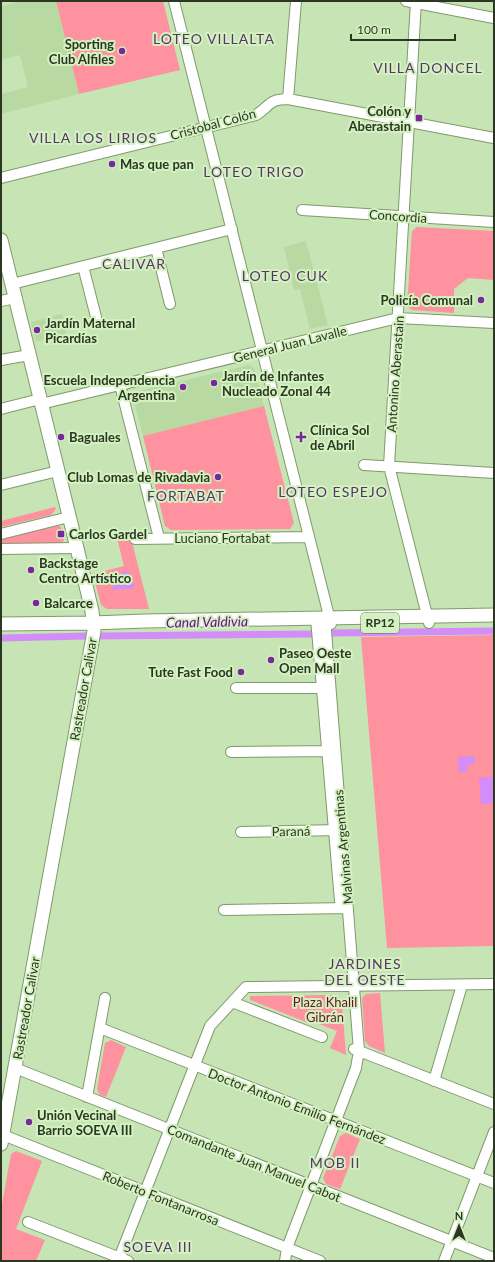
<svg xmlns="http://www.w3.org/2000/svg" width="495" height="1262" font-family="Lato,sans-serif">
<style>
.built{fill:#b9d9a3}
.green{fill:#fe929f}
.water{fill:#d38df9}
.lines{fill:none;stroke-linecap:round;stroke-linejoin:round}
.canal{stroke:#d38df9;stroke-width:7}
.minor-casing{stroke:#7f9a6c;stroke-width:12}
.major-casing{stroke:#7f9a6c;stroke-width:15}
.minor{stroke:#fff;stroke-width:10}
.major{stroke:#fff;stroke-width:13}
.poi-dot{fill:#77299b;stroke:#d4f1c0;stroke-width:1.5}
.labels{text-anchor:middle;stroke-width:4;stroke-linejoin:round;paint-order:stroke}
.shield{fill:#d4f1c0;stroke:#5e6e52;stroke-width:1}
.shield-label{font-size:12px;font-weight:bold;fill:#2b3623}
.poi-label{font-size:13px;font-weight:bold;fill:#2b3623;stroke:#d4f1c0;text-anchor:start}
.street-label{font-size:13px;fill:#2b3623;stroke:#d4f1c0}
.park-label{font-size:13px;fill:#681428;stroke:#d4f1c0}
.neighbourhood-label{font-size:14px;letter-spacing:1px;fill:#58336c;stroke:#d4f1c0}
.water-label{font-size:14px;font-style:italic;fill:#6e0d94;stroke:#d4f1c0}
</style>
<rect width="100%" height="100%" fill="#c7e4b4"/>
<path class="built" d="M21 1H56L79 94 1 114V94L28 87 20 55 1 60V6Z
M306 241 328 325 310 329 300 289 294 290 284 247Z
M62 314 66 334 36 342 31 322Z
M249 365 254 368 264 406 143 436 133 398 136 392Z"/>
<path class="green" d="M56 1H163L180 70 79 94Z
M417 227 494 231V280L468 278 454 289V313L412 310 407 306 412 231Z
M264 406 294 523 290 529 171 530 165 526 143 436Z
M55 507 56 509 51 515 1 527V521Z
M57 525 61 527 64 540 61 544 1 545V539Z
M129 530 149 609H107L101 605 93 574 124 566 116 534Z
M494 635V946L387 948 361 637Z
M380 993 385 1053 369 1046 365 1041 362 998 366 994Z
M331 995 342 1004 346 1055 330 1048 337 1031 314 1022H306L250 1000V997L251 996Z
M111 1040 126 1047 106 1097 100 1095 97 1089 105 1043Z
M346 1133 360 1139 340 1189 326 1184 323 1178 340 1136Z
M16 1151 42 1161 16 1229 45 1240 36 1261H1V1210L11 1154Z"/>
<path class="water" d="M125 571 129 572 130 581 135 585 131 589C124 588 120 590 113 590L112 588C116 584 118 585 117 579L121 573Z
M474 756 475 764 467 765V772H459L458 757Z
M493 777 494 803 481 804 479 778Z"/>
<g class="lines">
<path class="canal" d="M330 633 492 631
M100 636 314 634
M1 638 88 636"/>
<g class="minor-casing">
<path id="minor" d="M174 1 331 624
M406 1 494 18
M416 1 389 466 429 623
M288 99 296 1
M1 178 256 115C270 106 269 99 288 99L494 138
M302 210 494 222
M156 248 170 304
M83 266 97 321
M12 284 232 229
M1 301 15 298
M1 360 29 355
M120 385 159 538
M41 404 398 318 494 323
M1 409 40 399
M364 465 494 473
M1 485 58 471
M1 534 69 517
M135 539 309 537
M1 549 77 548
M316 618 340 901
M236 688H328
M231 752 333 751
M241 832 339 830
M224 910 348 908
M232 1002 322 1037
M100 1028 494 1183
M354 1049 494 1104
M15 1068 494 1258
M434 1081 462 985
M87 1097 105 998
M3 1135 320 1261
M28 1222 128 1261
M118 1261 210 1026 246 987 494 984
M285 1261 287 1248 356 1068 359 1051 325 618
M444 1261 494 1132"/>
</g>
<g class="major-casing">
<path id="major" d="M1 240 77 548 92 611 94 631 1 1144
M1 624 93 623 145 621 494 615"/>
</g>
<use href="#minor" class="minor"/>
<use href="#major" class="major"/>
</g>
<g class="poi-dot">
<circle cx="122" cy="51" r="4"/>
<rect x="415" y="114" width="8" height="8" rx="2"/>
<circle cx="112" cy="164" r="4"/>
<circle cx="481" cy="300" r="4"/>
<circle cx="37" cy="330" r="4"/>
<circle cx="214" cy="383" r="4"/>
<circle cx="183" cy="387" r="4"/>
<circle cx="61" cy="437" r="4"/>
<path d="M299 431h4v4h4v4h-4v4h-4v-4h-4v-4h4z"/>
<circle cx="218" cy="477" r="4"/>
<rect x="57" y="530" width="8" height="8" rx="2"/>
<circle cx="31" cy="570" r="4"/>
<circle cx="36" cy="603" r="4"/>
<circle cx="271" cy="660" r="4"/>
<circle cx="241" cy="672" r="4"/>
<circle cx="29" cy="1122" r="4"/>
</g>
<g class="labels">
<rect class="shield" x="361" y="613" width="38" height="20" rx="3"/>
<g class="shield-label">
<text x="380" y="627">RP12</text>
</g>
<g class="poi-label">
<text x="114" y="49" text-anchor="end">Sporting<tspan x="114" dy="15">Club Alfiles</tspan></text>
<text x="411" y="116" text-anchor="end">Colón y<tspan x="411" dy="15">Aberastain</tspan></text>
<text x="120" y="169">Mas que pan</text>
<text x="473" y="305" text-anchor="end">Policía Comunal</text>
<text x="45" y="328">Jardín Maternal<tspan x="45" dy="15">Picardías</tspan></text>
<text x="222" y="381">Jardín de Infantes<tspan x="222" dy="15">Nucleado Zonal 44</tspan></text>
<text x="175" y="385" text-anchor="end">Escuela Independencia<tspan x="175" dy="15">Argentina</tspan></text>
<text x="310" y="435">Clínica Sol<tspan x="310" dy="15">de Abril</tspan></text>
<text x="69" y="442">Baguales</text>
<text x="210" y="482" text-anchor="end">Club Lomas de Rivadavia</text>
<text x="69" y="539">Carlos Gardel</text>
<text x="39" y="568">Backstage<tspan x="39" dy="15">Centro Artístico</tspan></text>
<text x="44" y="608">Balcarce</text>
<text x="279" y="658">Paseo Oeste<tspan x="279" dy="15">Open Mall</tspan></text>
<text x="233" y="677" text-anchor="end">Tute Fast Food</text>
<text x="37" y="1120">Unión Vecinal<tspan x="37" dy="15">Barrio SOEVA III</tspan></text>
</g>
<g class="street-label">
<text transform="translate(213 124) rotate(-15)" y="5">Cristobal Colón</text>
<text transform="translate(398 216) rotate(4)" y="5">Concordia</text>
<text transform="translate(290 344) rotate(-14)" y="5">General Juan Lavalle</text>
<text transform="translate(395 374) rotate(-86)" y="5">Antonino Aberastain</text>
<text x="222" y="543">Luciano Fortabat</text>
<text transform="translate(83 689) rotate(-80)" y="5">Rastreador Calivar</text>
<text transform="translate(291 831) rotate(-1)" y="5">Paraná</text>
<text transform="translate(343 847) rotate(-95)" y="5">Malvinas Argentinas</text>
<text transform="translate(26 1008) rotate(-80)" y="5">Rastreador Calivar</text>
<text transform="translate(297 1106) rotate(21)" y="5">Doctor Antonio Emilio Fernández</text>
<text transform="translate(254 1163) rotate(22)" y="5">Comandante Juan Manuel Cabot</text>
<text transform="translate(161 1198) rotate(22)" y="5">Roberto Fontanarrosa</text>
</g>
<g class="park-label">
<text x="325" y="1007">Plaza Khalil<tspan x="325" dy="15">Gibrán</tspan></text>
</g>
<g class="neighbourhood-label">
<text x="214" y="44">LOTEO VILLALTA</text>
<text x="428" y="73">VILLA DONCEL</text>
<text x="93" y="143">VILLA LOS LIRIOS</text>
<text x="254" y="177">LOTEO TRIGO</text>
<text x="134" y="269">CALIVAR</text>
<text x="285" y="281">LOTEO CUK</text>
<text x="333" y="497">LOTEO ESPEJO</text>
<text x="186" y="501">FORTABAT</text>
<text x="365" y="969">JARDINES<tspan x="365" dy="16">DEL OESTE</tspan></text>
<text x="335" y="1168">MOB II</text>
<text x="158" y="1252">SOEVA III</text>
</g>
<g class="water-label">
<text transform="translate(207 622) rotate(-1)" y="5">Canal Valdivia</text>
</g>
</g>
<rect width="495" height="1262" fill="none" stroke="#2b3623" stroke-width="4"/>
<g transform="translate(459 1226)" stroke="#d4f1c0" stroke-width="3" paint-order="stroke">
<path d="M0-3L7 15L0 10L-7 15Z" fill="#2b3623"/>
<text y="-6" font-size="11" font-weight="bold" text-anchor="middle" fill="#2b3623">N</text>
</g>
<path d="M351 34v6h104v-6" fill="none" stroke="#2b3623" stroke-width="2"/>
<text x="357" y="34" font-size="12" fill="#2b3623" stroke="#d4f1c0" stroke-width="3" paint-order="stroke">100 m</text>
</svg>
